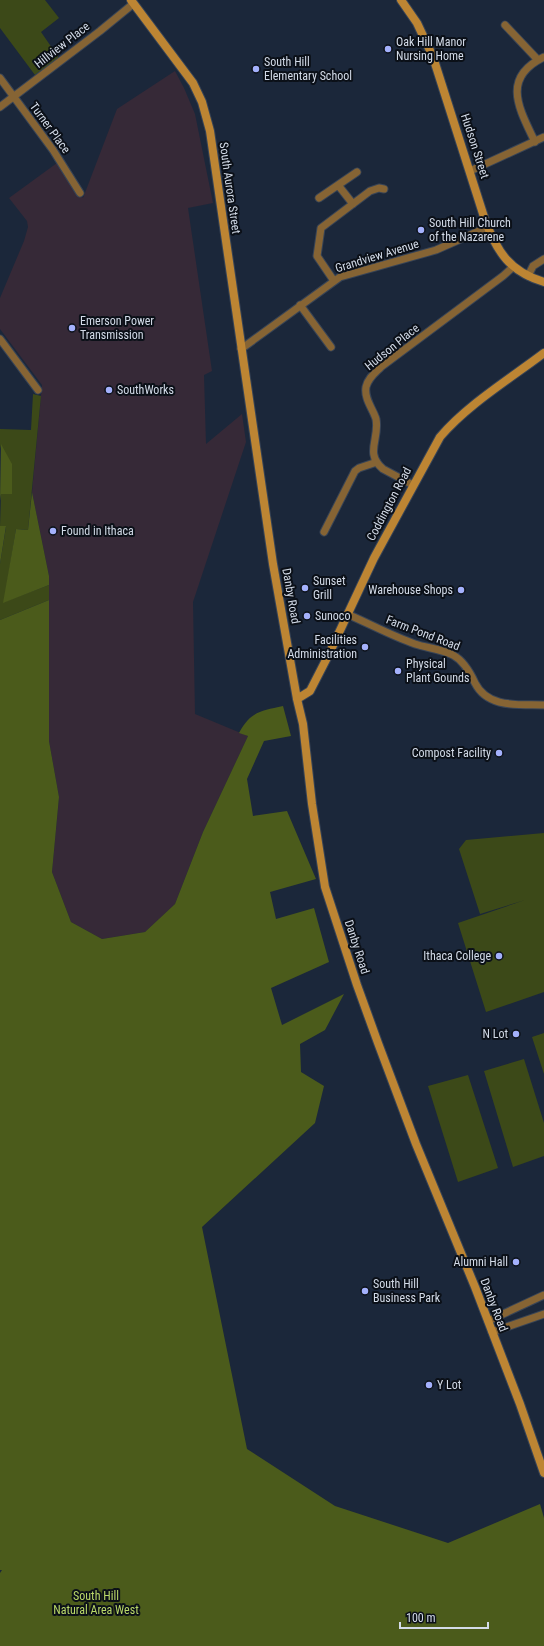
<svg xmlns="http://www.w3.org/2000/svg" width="544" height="1646" font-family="'Roboto Condensed',sans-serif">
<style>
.industrial{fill:#362937}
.green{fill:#3c4918}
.forest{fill:#4b5b1b}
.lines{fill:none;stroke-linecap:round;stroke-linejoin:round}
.street-casing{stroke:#384456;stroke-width:9}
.secondary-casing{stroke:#384456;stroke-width:10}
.street{stroke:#866434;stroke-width:7}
.secondary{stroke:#bd8533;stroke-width:8}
.poi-dot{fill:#a4b1fc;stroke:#0b1018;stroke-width:1.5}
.labels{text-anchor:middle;stroke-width:4;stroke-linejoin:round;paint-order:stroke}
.poi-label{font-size:12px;fill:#d3dbe8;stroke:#0b1018;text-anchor:start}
.street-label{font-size:12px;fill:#d3dbe8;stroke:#0b1018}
.park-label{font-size:12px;fill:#bad969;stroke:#0b1018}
</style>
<rect width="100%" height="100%" fill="#1b273a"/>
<path class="industrial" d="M175 71 184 88 195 114 213 203 188 208 212 371 204 375 206 444 242 414 246 442 193 602 195 714 248 736 203 832 175 904 145 932 102 939 71 922 52 872 59 797 49 741V576L32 492 42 385 0 329V298L24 241 28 227 27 221 9 198 57 163 83 198 117 109Z"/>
<path class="green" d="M0 0H45L59 18 41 32 59 58 35 75 0 28Z
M33 394 41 396 28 530 16 529 4 602 49 585V600L0 620V564L6 527 0 526 1 494H12L0 445V429L31 430Z
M544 833V992L486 1012 458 923 525 900 480 914 459 849 466 840Z
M544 1033V1074L532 1037Z
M524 1059 544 1123V1156L513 1167 484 1071Z
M468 1075 498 1168 458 1182 428 1086Z"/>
<path class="forest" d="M1 444 12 464V494H1L0 501Z
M32 492 49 576V585L3 603 16 529 28 530Z
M0 526H6L0 564Z
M49 600V741L59 797 52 872 71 922 102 939 145 932 175 904 203 832 248 736 239 733C251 711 261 711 283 706L291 736 264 741 247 779 253 816 287 811 316 879 270 892 276 919 314 908 329 962 271 988 282 1025 344 994 325 1030 300 1044 301 1072 324 1086 315 1123 202 1227 247 1449 335 1506 448 1543 540 1504 544 1518V1646H0V1573L2 1570H0V620Z"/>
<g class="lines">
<g class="street-casing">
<path id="street" d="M505 25 538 60
M0 78 53 150 80 193
M0 107 100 31 133 4
M535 142C520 110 500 78 544 57
M470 171 544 137
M338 185 353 204
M319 198 357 172
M528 276 533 266 544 259
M334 281 317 256 321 228 370 191 379 188 384 189
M300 305 331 347
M0 339 38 390
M241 349 340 277 436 250 488 227
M413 485 383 469C364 453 380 439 376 419 373 409 364 399 366 387 368 378 375 373 381 367L503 276 513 267
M324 532 355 471 359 468 377 462
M347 614C370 624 392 636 415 644 427 648 441 649 453 655 464 661 470 672 475 683 488 709 520 704 544 705
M488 1321 544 1295
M492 1332 544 1314"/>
</g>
<g class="secondary-casing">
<path id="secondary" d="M131 0 193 83 202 102 210 131 273 564 297 699 303 724 312 804 325 887 357 985 378 1043 416 1144 475 1287 520 1404 544 1473
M401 0 417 23 433 57 485 220C497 252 510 272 544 282
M297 699 310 691 328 656 374 558 440 437C467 405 511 378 544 353"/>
</g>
<use href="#street" class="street"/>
<use href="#secondary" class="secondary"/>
</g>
<g class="poi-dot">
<circle cx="388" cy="49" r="4"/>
<circle cx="256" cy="69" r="4"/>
<circle cx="421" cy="230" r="4"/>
<circle cx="72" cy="328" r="4"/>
<circle cx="109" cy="390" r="4"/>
<circle cx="53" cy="531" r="4"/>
<circle cx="305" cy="588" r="4"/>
<circle cx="461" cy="590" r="4"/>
<circle cx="307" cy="616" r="4"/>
<circle cx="365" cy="647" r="4"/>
<circle cx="398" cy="671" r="4"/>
<circle cx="499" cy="753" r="4"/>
<circle cx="499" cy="956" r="4"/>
<circle cx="516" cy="1034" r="4"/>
<circle cx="516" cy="1262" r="4"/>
<circle cx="365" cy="1291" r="4"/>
<circle cx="429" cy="1385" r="4"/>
</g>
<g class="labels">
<g class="poi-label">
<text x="396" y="46">Oak Hill Manor<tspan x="396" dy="14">Nursing Home</tspan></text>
<text x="264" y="66">South Hill<tspan x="264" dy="14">Elementary School</tspan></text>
<text x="429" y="227">South Hill Church<tspan x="429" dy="14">of the Nazarene</tspan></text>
<text x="80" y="325">Emerson Power<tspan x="80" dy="14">Transmission</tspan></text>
<text x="117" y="394">SouthWorks</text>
<text x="61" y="535">Found in Ithaca</text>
<text x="313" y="585">Sunset<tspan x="313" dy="14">Grill</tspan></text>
<text x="453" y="594" text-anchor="end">Warehouse Shops</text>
<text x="315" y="620">Sunoco</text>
<text x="357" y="644" text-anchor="end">Facilities<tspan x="357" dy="14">Administration</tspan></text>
<text x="406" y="668">Physical<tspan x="406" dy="14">Plant Gounds</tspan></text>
<text x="491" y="757" text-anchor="end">Compost Facility</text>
<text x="491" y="960" text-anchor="end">Ithaca College</text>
<text x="508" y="1038" text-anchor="end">N Lot</text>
<text x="508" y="1266" text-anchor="end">Alumni Hall</text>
<text x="373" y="1288">South Hill<tspan x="373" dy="14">Business Park</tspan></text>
<text x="437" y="1389">Y Lot</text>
</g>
<g class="street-label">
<text transform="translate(62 45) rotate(-38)" y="4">Hillview Place</text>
<text transform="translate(50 128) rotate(54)" y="4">Turner Place</text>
<text transform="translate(475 146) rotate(72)" y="4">Hudson Street</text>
<text transform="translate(230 188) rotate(82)" y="4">South Aurora Street</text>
<text transform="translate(377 256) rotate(-17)" y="4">Grandview Avenue</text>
<text transform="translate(392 347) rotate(-39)" y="4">Hudson Place</text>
<text transform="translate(389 504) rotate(-62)" y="4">Coddington Road</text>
<text transform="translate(291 596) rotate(80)" y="4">Danby Road</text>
<text transform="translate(423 633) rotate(21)" y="4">Farm Pond Road</text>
<text transform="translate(357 947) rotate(72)" y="4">Danby Road</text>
<text transform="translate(494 1305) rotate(69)" y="4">Danby Road</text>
</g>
<g class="park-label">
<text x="96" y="1600">South Hill<tspan x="96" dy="14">Natural Area West</tspan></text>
</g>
</g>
<path d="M400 1622v6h88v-6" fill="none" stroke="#d3dbe8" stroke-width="2"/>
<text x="406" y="1622" font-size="12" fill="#d3dbe8" stroke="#0b1018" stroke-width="3" paint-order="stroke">100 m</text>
</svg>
